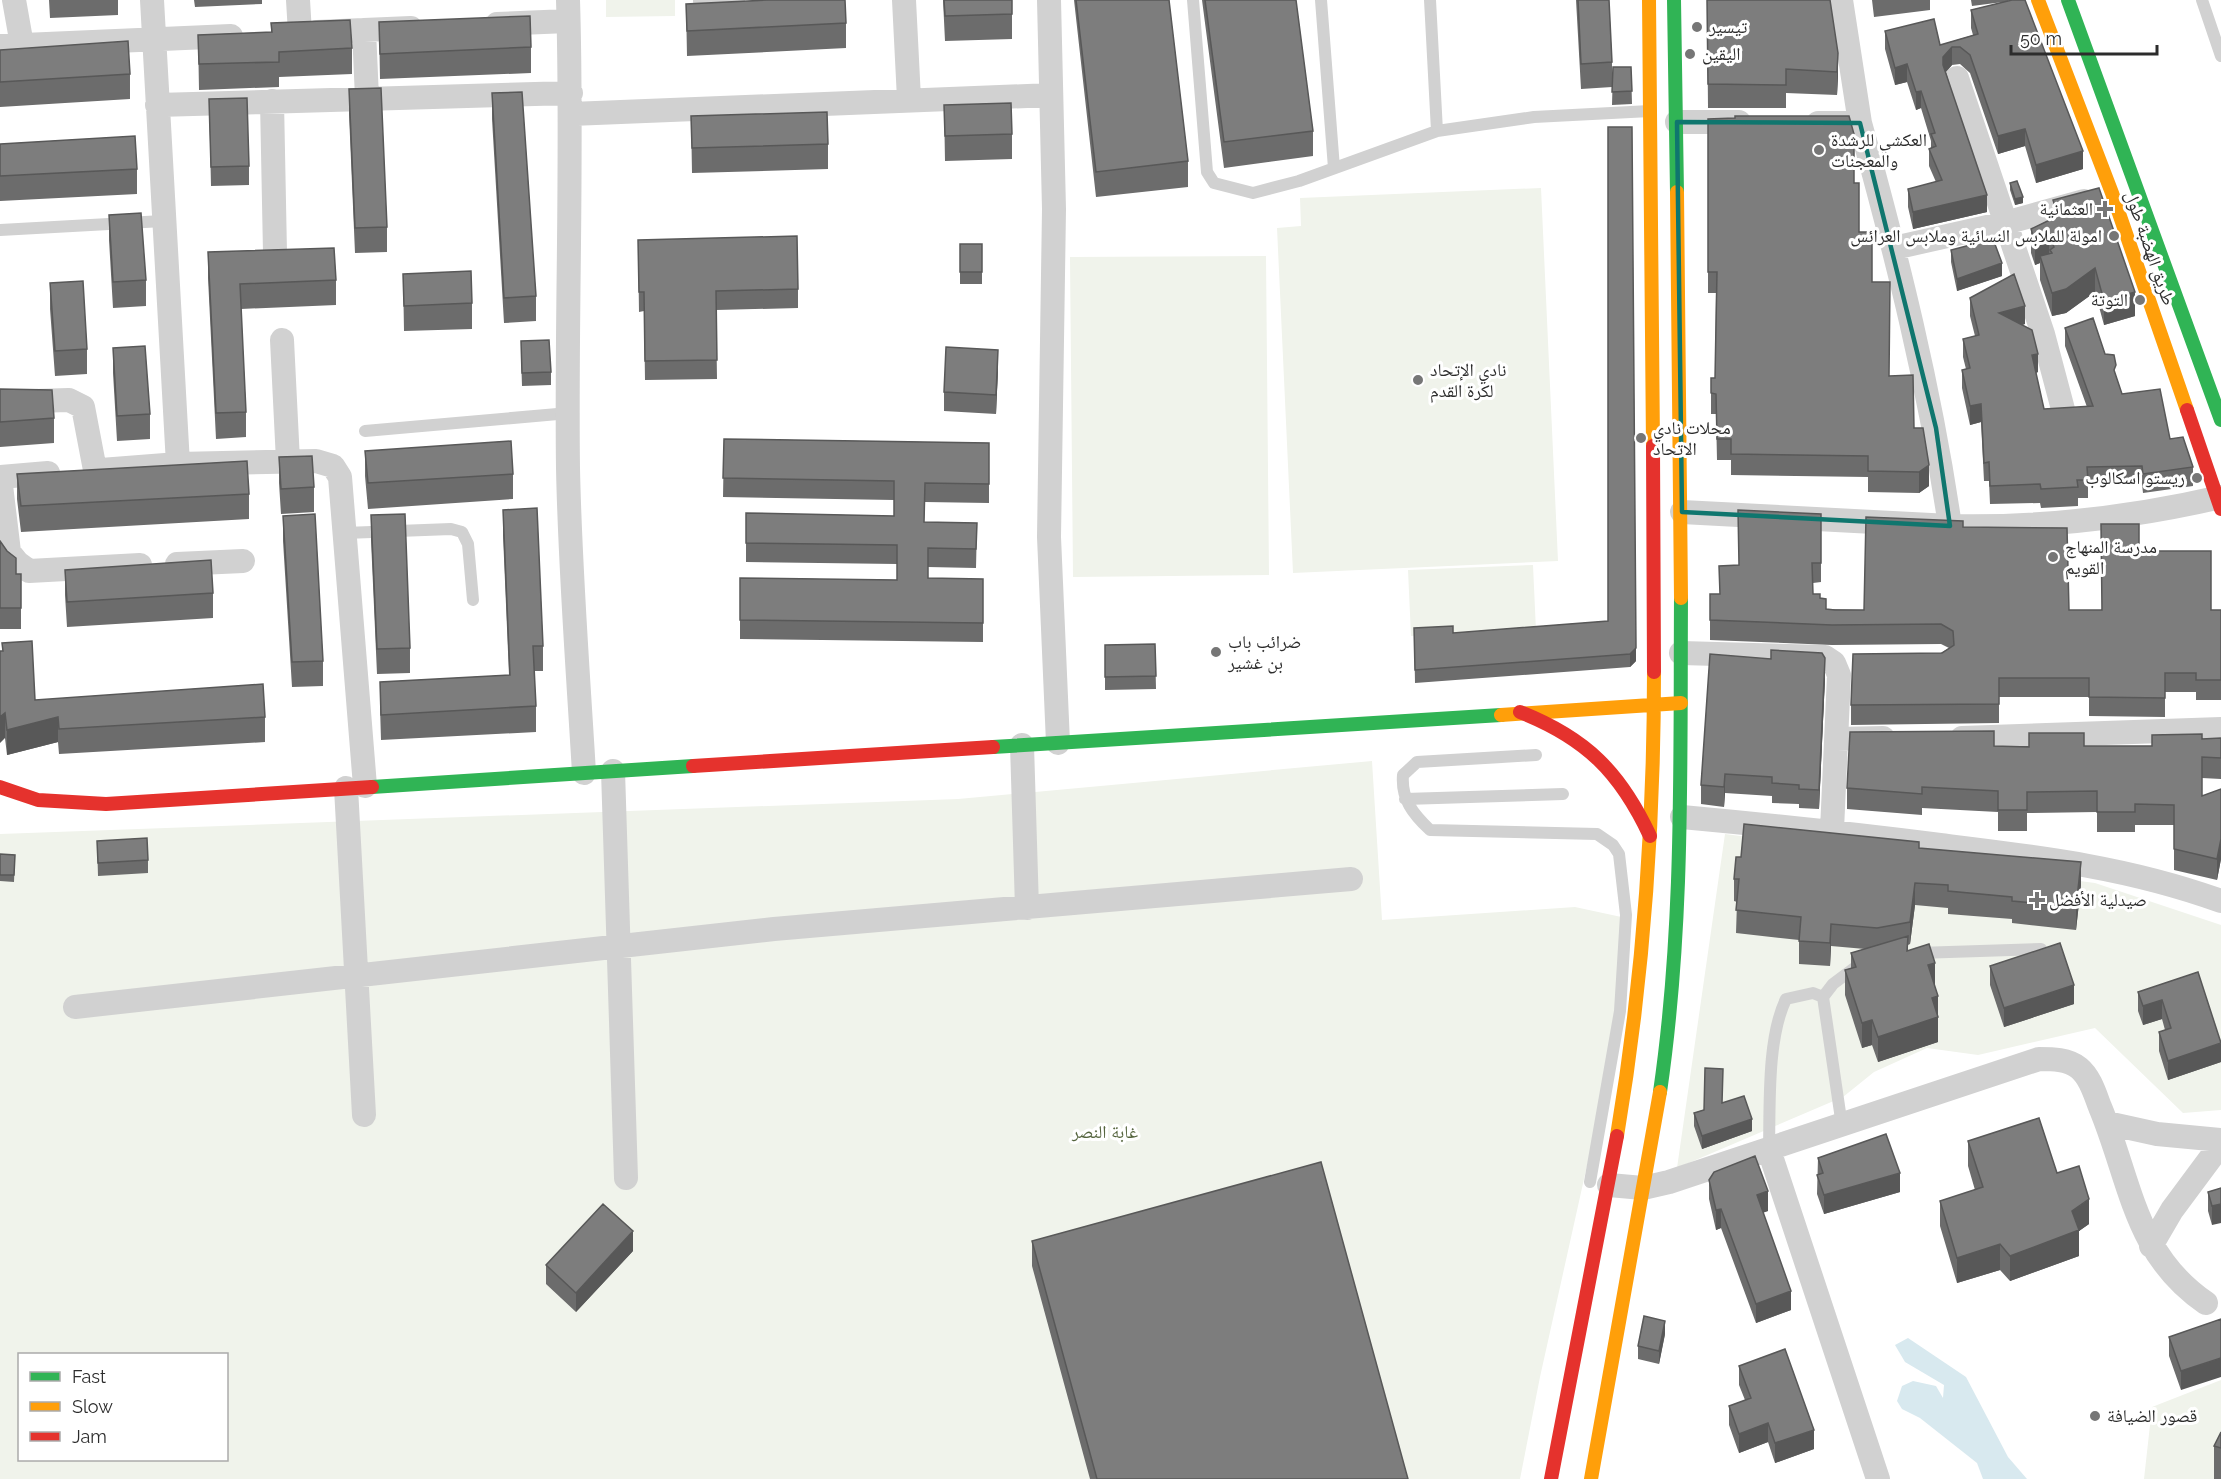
<svg xmlns="http://www.w3.org/2000/svg" width="2221" height="1479" font-family="Raleway,'Noto Naskh Arabic',sans-serif">
<style>
.green{fill:#f0f3eb;fill-rule:evenodd}
.water{fill:#d8e9ef}
.lines{fill:none;stroke-linecap:round;stroke-linejoin:round}
.lane{stroke:#d1d1d1;stroke-width:12}
.street{stroke:#d1d1d1;stroke-width:24}
.fast{stroke:#30b455;stroke-width:14}
.slow{stroke:#ff9f0a;stroke-width:14}
.jam{stroke:#e5322d;stroke-width:14}
.wall{fill:#6c6c6c}
.shaded-wall{fill:#585858}
.building{fill:#7d7d7d;stroke:#585858;stroke-width:1.5}
.marked{fill:none;stroke:#0f766e;stroke-width:4.5;stroke-linejoin:round}
.poi-dot{fill:#767676;stroke:#fff;stroke-width:2}
.labels{text-anchor:middle;stroke-width:6;stroke-linejoin:round;paint-order:stroke}
.poi-label{font-size:18px;fill:#2c2c2c;stroke:#fff;text-anchor:start}
.street-label{font-size:18px;fill:#2c2c2c;stroke:#fff}
.park-label{font-size:18px;fill:#54643d;stroke:#fff}
</style>
<rect width="100%" height="100%" fill="#fff"/>
<path class="green" d="M606 0H675V16L606 17Z
M1541 188 1558 561 1293 573 1277 228 1301 226 1300 198Z
M1266 256 1269 575 1073 577 1070 257Z
M1533 565 1536 631 1411 636 1408 570Z
M1372 761 1382 920 1575 907 1626 918 1608 1071 1540 1377 1520 1479H0V834L958 799ZM20 1354H226V1460H20Z
M1725 834 2095 883 2221 925V1110L2183 1113 2095 1028 1978 1055 1927 1048 1874 1072 1843 1097 1677 1168Z
M2221 1380V1479H2144L2152 1407Z"/>
<path class="water" d="M1908 1338 1966 1377 2008 1457 2027 1479H1983L1977 1463 1920 1418 1902 1409 1897 1401 1902 1386 1913 1381 1936 1386 1943 1398 1944 1385 1905 1362 1895 1345Z"/>
<g class="lines">
<path class="lane" d="M1193 0 1207 172 1214 183 1253 193 1299 181 1437 131 1534 117 1650 111
M1321 0 1334 168
M1430 0 1437 131
M2202 0 2221 56
M0 230 163 221
M365 431 569 413
M345 533 451 529 462 532 468 544 473 600
M1536 755 1417 762 1403 775C1401 799 1413 814 1430 830L1597 834 1613 845 1619 854 1626 915 1620 1011 1590 1182
M1405 799 1563 794
M1918 953 2041 949
M1823 997 1833 984 1857 966
M1769 1150C1770 1106 1767 1038 1786 999L1813 993 1823 997 1842 1126"/>
<path class="street" d="M14 0 22 45
M152 0 178 464
M298 0 300 33
M568 0C573 156 566 312 568 468 570 570 578 671 584 773
M904 0 909 99
M1049 0 1054 209 1049 537 1058 743
M1841 0 1860 123
M705 1 733 0
M497 24 568 21
M364 30 367 98
M317 32 411 28
M0 46 231 36
M1957 78 2043 334 2064 413
M272 101 275 253
M157 105 571 93
M571 114 1051 95
M1677 122H1739
M1894 248 2005 223 2084 201
M282 340 288 461
M0 402 69 400 83 407 95 470
M101 470 178 464 316 461 333 466 340 477 365 786
M0 477 48 473
M0 477 9 552 18 563 29 571 140 565
M1682 512 1950 526C1930 388 1897 257 1860 123H1818
M1950 526C2043 528 2131 518 2221 497
M177 564 243 561
M1681 653 1825 657 1834 663 1839 675 1832 830
M1962 738 2221 729
M1837 739 1883 738
M1022 745 1027 908
M613 771 626 1178
M346 788 364 1115
M1682 817C1768 825 1854 834 1940 845 2038 857 2127 867 2221 901
M75 1007 774 929 1351 879
M2107 1123 2157 1134 2221 1140
M1769 1150 1878 1479
M1609 1185 1643 1188 1669 1182 2039 1059C2052 1059 2068 1059 2079 1068 2090 1077 2095 1094 2100 1107 2131 1181 2134 1254 2206 1303
M2151 1246 2172 1210 2221 1144"/>
<path class="fast" d="M1674 0 1677 192
M2068 0 2221 420
M993 747 1501 715
M372 787 693 766
M1660 1092C1684 927 1680 764 1681 598"/>
<path class="slow" d="M1649 0 1653 446
M2038 0 2112 193 2187 410
M1677 192 1681 598
M1501 715 1681 703
M1617 1136C1643 982 1654 828 1654 672
M1591 1479 1660 1092"/>
<path class="jam" d="M2187 410 2221 509
M1653 446 1654 672
M1520 712C1586 738 1620 772 1650 836
M693 766 993 747
M0 787 38 800 106 804 372 787
M1551 1479 1617 1136"/>
</g>
<path class="wall" d="M49 0H118V15L50 18Z
M194 0H262V4L195 7Z
M943 0H1012V39L945 41Z
M1074 0H1169L1188 161V187L1096 197Z
M1202 0H1296L1313 131V156L1224 168Z
M1576 0H1609L1612 62V87L1581 89Z
M1707 0H1830L1838 76 1837 95 1786 93V108H1708Z
M1872 0H1930V10L1874 17Z
M1971 0H2008L2083 169 2036 183 2025 146 1998 154 1970 73 1960 64 1952 65 1946 72 1987 212 1913 229 1908 207V189L1936 182 1929 166V149L1931 148V141L1921 108 1916 110 1907 82 1895 85 1885 49V31L1940 45 1973 35 1971 28V10L2003 2 1972 6Z
M686 4 846 23V48L687 56Z
M379 22 531 47V73L380 79Z
M271 23 352 48V74L279 77V87L199 90 198 35 271 32Z
M0 50 130 74V99L0 107Z
M1613 67H1631L1632 104 1612 105Z
M349 89 387 227V252L355 253 349 114Z
M492 93 536 296V321L504 323 492 119Z
M209 99 249 166V185L211 186Z
M944 105 1012 134V159L945 161Z
M691 116 828 144V169L692 173Z
M1708 119 1854 183 1859 232 1872 282 1889 376 1914 428 1929 486 1919 493 1868 492V477L1731 475V460H1717L1716 414H1711V378H1715L1716 293H1708Z
M0 144 137 169V194L0 201Z
M2010 183 2023 203 2015 205 2010 190Z
M2053 200 2135 316 2104 325 2095 292 2066 313 2052 316 2040 280V263L2035 265 2031 253V229L2053 218Z
M109 215 146 280V306L113 308 109 240Z
M638 240 798 289V308L716 310 717 379 645 380 644 311 639 312Z
M960 244H982V284H960Z
M1951 250 2002 276 1957 291 1951 262Z
M208 252 336 280V305L241 309 246 412V437L216 439 208 278Z
M403 274 472 303V329L404 331Z
M50 283 87 349V374L55 376 50 309Z
M1970 298 2025 324 2022 325 2038 372 2036 373 2044 409 2087 407 2065 346V328L2105 354 2116 376 2122 394 2170 439 2193 467V486L2143 493 2142 484 2088 485V498H2078V506L2041 508 2040 503 1990 504 1989 481H1984L1981 422 1970 425 1962 388V370L1966 369 1963 357V339L1975 336 1970 316Z
M113 348 150 414V439L117 441 113 373Z
M521 354 551 372V385L522 386Z
M998 369 996 414 944 411V392Z
M0 389 54 418V443L0 447Z
M724 439 989 443V503L925 502 924 522 977 523 976 568 928 567V578L983 579V642L740 639V578L897 580V564L746 562V513L894 516V500L723 497Z
M365 451 513 474V499L368 509 365 476Z
M279 457 314 487V512L281 514 279 483Z
M17 474 249 494V519L21 532 17 499Z
M503 510 543 646V671H534L536 706V732L381 740 380 707V682L509 675 503 535Z
M1821 514V582L1813 583V594L1820 598 1826 609 1864 610 1963 527 2069 610H2101L2139 551 2211 610H2221V700H2196V692H2165V717L2089 716V697H1999V723L1851 725V705L1949 648 1941 644 1832 645 1710 640V594H1720L1719 566 1739 565Z
M371 515 410 648V673L377 674 371 540Z
M283 516 323 661V686L292 687 283 541Z
M0 541 16 574H21V629H0Z
M65 570 213 593V618L67 627 65 595Z
M1608 621 1636 661 1630 667 1415 683 1414 628 1453 633Z
M1155 644 1156 689 1105 690V645Z
M0 651 35 700 265 717V742L59 754 58 742 7 755 5 738Z
M1825 678 1819 809 1799 808V804L1772 803V796L1725 793 1724 807 1701 804V785Z
M2221 738V779L2202 778V796L2221 789V859L2217 880 2174 870V825H2135V832H2097V812L2027 813V831H1998V812L1922 808V815L1847 809V788L1994 746H2152L2202 739Z
M97 841 148 860V873L98 876Z
M1919 848 2081 885 2076 930 2012 923V919L1948 914V908L1915 905 1910 944 1908 945V950L1935 987 1938 996V1042L1878 1062 1872 1045 1862 1048 1845 995V970L1851 968V953L1865 949 1831 946 1830 966 1799 964V940L1736 933 1737 902 1734 901V879L1741 857Z
M0 854 15 855 14 882 0 881Z
M1990 966 2074 1004 2004 1027 1990 985Z
M2198 972 2221 1062 2168 1080 2159 1051V1032L2165 1030 2162 1019 2143 1025 2138 1011V992Z
M1723 1103 1752 1131 1702 1149 1694 1126V1113Z
M1968 1141 2057 1173 2089 1224 2079 1231V1256L2010 1281 2000 1270 1957 1283 1940 1226V1201L1975 1190 1968 1166Z
M1818 1158 1900 1192 1824 1214 1817 1194Z
M1709 1180 1768 1211 1763 1212 1791 1310 1756 1323 1721 1228 1716 1230 1709 1199Z
M2221 1188 2212 1225 2208 1211V1192Z
M1032 1241 1408 1479H1090L1032 1266Z
M633 1251 576 1312 546 1284V1265Z
M2221 1319 2181 1390 2169 1356V1337Z
M1665 1334 1659 1364 1638 1359V1346Z
M1739 1366 1814 1449 1775 1463 1768 1442 1739 1453 1729 1425V1406L1745 1400 1739 1385Z
M2221 1432V1479H2214V1446Z"/>
<path class="shaded-wall" d="M1952 47V65L1943 75V57Z
M1838 53V76L1837 95V72Z
M1907 64V82L1895 85V68Z
M1921 91V108L1916 110V92Z
M2025 129V146L1998 154V136Z
M2083 151V169L2036 183V165Z
M1987 195V212L1913 229V212Z
M2023 197V203L2015 205V199Z
M2049 236V260L2040 256V263L2035 265V241Z
M2002 263V276L1957 291V279Z
M2095 268V292L2066 313 2052 316V293Z
M2135 292V316L2104 325V301Z
M2025 306V324L1999 332V313Z
M998 350V369L996 414V395Z
M2038 354V372L2032 374V355Z
M1981 404V422L1970 425V406Z
M1929 465V486L1919 493V472Z
M1636 648V661L1630 667V654Z
M1825 658V678L1819 809V790Z
M5 713V738L0 743V717Z
M58 717V742L7 755V730Z
M1725 774V793L1724 807V787Z
M2221 839V859L2217 880V859Z
M2081 862V885L2076 930V907Z
M1915 883V905L1910 944V922Z
M1831 924V946L1830 966V943Z
M1935 963V988L1928 965Z
M2074 985V1004L2004 1027V1008Z
M1938 996V1042L1878 1062V1037L1932 998Z
M2162 1000V1019L2143 1025V1006Z
M1872 1020V1045L1862 1048V1023Z
M2221 1043V1062L2168 1080V1061Z
M1752 1119V1131L1702 1149V1136Z
M1900 1173V1192L1824 1214V1195Z
M1768 1191V1211L1757 1215V1195Z
M2089 1199V1224L2079 1231V1256L2010 1281V1256Z
M2221 1204V1223L2212 1225V1206Z
M1721 1209V1228L1716 1230V1210Z
M633 1231V1251L576 1312V1293Z
M2000 1244V1270L1957 1283V1258Z
M1791 1291V1310L1756 1323V1304Z
M1665 1321V1334L1659 1364V1351Z
M2221 1358V1377L2181 1390V1371Z
M1768 1423V1442L1739 1453V1434Z
M1814 1430V1449L1775 1463V1443Z"/>
<path class="building" d="M768 0H845L846 23 687 31 686 4Z
M944 0H1012V14L945 16Z
M1076 0H1169L1188 161 1096 172Z
M1205 0H1296L1313 131 1224 142Z
M1578 0H1609L1612 62 1581 64Z
M1707 0H1830L1838 53 1837 72 1786 69V85L1708 84Z
M2012 0H2025L2083 151 2036 165 2025 129 1998 136 1970 55 1960 47H1952L1943 57V65L1987 195 1913 212 1908 189 1942 180 1929 149 1936 146 1931 134 1935 133 1921 91 1916 92 1907 64 1895 68 1885 31 1934 19 1940 45 1978 34 1971 10Z
M530 16 531 47 380 54 379 22Z
M350 20 352 48 279 52V62L199 64 198 35 272 32 271 23Z
M128 41 130 74 0 82V50Z
M1613 67H1631L1632 91 1612 92Z
M381 88 387 227 355 228 349 89Z
M522 92 536 296 504 298 492 93Z
M247 98 249 166 211 167 209 99Z
M1011 103 1012 134 945 136 944 105Z
M827 112 828 144 692 148 691 116Z
M1735 116H1849L1854 134V183H1859V232H1872V282H1890L1889 376 1913 375 1914 428H1923L1929 465 1919 472 1868 471V456L1731 454V439H1717L1716 394 1711 393V378H1715L1717 272H1708V119L1735 118Z
M1608 127H1632L1636 648 1630 654 1415 670 1414 628 1453 626V633L1608 621Z
M135 136 137 169 0 176V144Z
M2017 181 2023 197 2015 199 2010 183Z
M2099 188 2135 292 2104 301 2095 268 2066 289 2052 293 2040 256 2052 253 2050 250 2054 247 2049 236 2035 241 2031 229 2058 216 2053 200Z
M141 213 146 280 113 282 109 215Z
M797 236 798 289 716 291 717 360 645 361 644 292H639L638 240Z
M1993 239 2002 263 1957 279 1951 250Z
M960 244H982V272H960Z
M334 248 336 280 240 284 246 412 216 413 208 252Z
M471 271 472 303 404 306 403 274Z
M2014 274 2025 306 1999 313 2032 330 2038 354 2032 355 2044 409 2093 406 2065 328 2093 318 2105 354 2114 355 2116 365 2114 370 2122 394 2160 389 2170 439 2183 437 2193 467 2143 474 2142 466 2087 467 2088 480H2077L2078 487 2041 489 2040 484 1990 486 1989 462 1984 463 1981 404 1970 406 1962 370 1970 368 1963 339 1979 335 1970 298Z
M83 281 87 349 55 351 50 283Z
M549 340 551 372 522 373 521 341Z
M145 346 150 414 117 416 113 348Z
M946 347 998 350 996 395 944 392Z
M0 389 52 390 54 418 0 422Z
M724 439 989 443V484L925 483 924 522 977 523 976 549 928 548V578L983 579V623L740 620V578L897 580V545L746 543V513L894 516V481L723 478Z
M511 441 513 474 368 483 365 451Z
M312 456 314 487 281 489 279 457Z
M247 461 249 494 21 506 17 474Z
M537 508 543 646H533L536 706 381 715 380 682 510 675 503 510Z
M1738 510 1821 514V563H1812L1813 594H1820V598L1826 599V609L1835 610H1864L1866 517 1963 521V527L2067 528 2069 610H2102L2101 524H2139V551H2211V610H2221V680H2196V673H2165V698L2089 697V678H1999V704L1851 705 1853 654 1942 653 1954 645 1953 631 1941 624 1832 625 1710 620V594H1720L1719 566 1739 565Z
M315 514 323 661 292 662 283 516Z
M405 514 410 648 377 649 371 515Z
M0 541 7 551 16 558V574H21V608H0Z
M211 560 213 593 67 602 65 570Z
M32 641 35 700 263 684 265 717 59 729 58 717 7 730 5 713 0 717V651H3L2 643Z
M1155 644 1156 676 1105 677V645Z
M1771 650 1822 653 1825 658 1819 790 1799 789V785L1772 783V777L1725 774 1724 787 1701 785 1710 654 1771 659Z
M1994 731V746L2029 747V733H2084V746H2152V735L2202 734V739L2221 738V758L2202 757V796L2221 789V839L2217 859 2174 849V805L2135 804V812H2097V791L2027 792V810H1998V791L1922 787V794L1847 788 1850 732Z
M1744 824 1919 842V848L2081 862 2076 907 2012 901V897L1948 891V885L1915 883 1910 922 1877 928 1831 924 1830 943 1799 941 1801 917 1736 910 1739 879H1734L1736 857H1741Z
M147 838 148 860 98 863 97 841Z
M0 854 15 855 14 875H0Z
M1908 936 1907 951 1929 944 1935 963 1928 965 1938 996 1932 998 1938 1017 1878 1037 1872 1020 1862 1023 1845 970 1856 967 1851 953Z
M2060 943 2074 985 2004 1008 1990 966Z
M2198 972 2221 1043 2168 1061 2159 1032 2171 1028 2162 1000 2143 1006 2138 992Z
M1705 1068 1723 1069 1722 1103 1744 1096 1752 1119 1702 1136 1694 1113 1704 1110Z
M2039 1118 2057 1173 2079 1166 2089 1199 2072 1211 2079 1230 2010 1256 2000 1244 1957 1258 1940 1201 1983 1187 1968 1141Z
M1886 1134 1900 1173 1824 1195 1817 1175 1823 1173 1818 1158Z
M1755 1156 1768 1191 1757 1195 1791 1291 1756 1304 1721 1209 1716 1210 1709 1180 1714 1172Z
M1321 1162 1408 1479H1097L1032 1241Z
M2221 1188V1204L2212 1206 2208 1192Z
M603 1204 633 1231 576 1293 546 1265Z
M1644 1316 1665 1321 1659 1351 1638 1346Z
M2221 1319V1358L2181 1371 2169 1337Z
M1785 1349 1814 1430 1775 1443 1768 1423 1739 1434 1729 1406 1751 1398 1739 1366Z
M2221 1432V1448L2214 1446Z"/>
<path class="marked" d="M1677 122 1860 123 1936 428 1950 526 1682 512Z"/>
<g class="poi-dot">
<circle cx="1697" cy="27" r="6"/>
<circle cx="1690" cy="54" r="6"/>
<circle cx="1819" cy="150" r="6"/>
<path d="M2102 200h6v6h6v6h-6v6h-6v-6h-6v-6h6z"/>
<circle cx="2114" cy="236" r="6"/>
<circle cx="2140" cy="300" r="6"/>
<circle cx="1418" cy="380" r="6"/>
<circle cx="1641" cy="438" r="6"/>
<circle cx="2197" cy="478" r="6"/>
<circle cx="2053" cy="557" r="6"/>
<circle cx="1216" cy="652" r="6"/>
<path d="M2034 891h6v6h6v6h-6v6h-6v-6h-6v-6h6z"/>
<circle cx="2095" cy="1416" r="6"/>
</g>
<g class="labels">
<g class="poi-label">
<text x="1709" y="33">تيسير</text>
<text x="1702" y="60">اليقين</text>
<text x="1831" y="146">العكشي للرشدة<tspan x="1831" dy="21">والمعجنات</tspan></text>
<text x="2093" y="215" text-anchor="end">العثمانية</text>
<text x="2102" y="242" text-anchor="end">امولة للملابس النسائية وملابس العرائس</text>
<text x="2128" y="306" text-anchor="end">التوتة</text>
<text x="1430" y="376">نادي الإتحاد<tspan x="1430" dy="21">لكرة القدم</tspan></text>
<text x="1653" y="434">محلات نادي<tspan x="1653" dy="21">الاتحاد</tspan></text>
<text x="2185" y="484" text-anchor="end">ريستو اسكالوب</text>
<text x="2065" y="553">مدرسة المنهاج<tspan x="2065" dy="21">القويم</tspan></text>
<text x="1228" y="648">ضرائب باب<tspan x="1228" dy="21">بن غشير</tspan></text>
<text x="2049" y="906">صيدلية الأفضل</text>
<text x="2107" y="1422">قصور الضيافة</text>
</g>
<g class="street-label">
<text transform="translate(2150 248) rotate(71)" y="6">طريق الهضبة طول</text>
</g>
<g class="park-label">
<text x="1105" y="1138">غابة النصر</text>
</g>
</g>
<rect x="18" y="1353" width="210" height="108" fill="#ffffff" stroke="#ababab" stroke-width="1.5"/>
<rect x="30" y="1372" width="30" height="9" fill="#30b455" stroke="#ababab" stroke-width="1.5"/>
<text x="72" y="1383" font-size="18" fill="#2c2c2c">Fast</text>
<rect x="30" y="1402" width="30" height="9" fill="#ff9f0a" stroke="#ababab" stroke-width="1.5"/>
<text x="72" y="1413" font-size="18" fill="#2c2c2c">Slow</text>
<rect x="30" y="1432" width="30" height="9" fill="#e5322d" stroke="#ababab" stroke-width="1.5"/>
<text x="72" y="1443" font-size="18" fill="#2c2c2c">Jam</text>
<path d="M2011 45v9h146v-9" fill="none" stroke="#2c2c2c" stroke-width="3"/>
<text x="2020" y="45" font-size="18" fill="#2c2c2c" stroke="#ffffff" stroke-width="4.5" paint-order="stroke">50 m</text>
</svg>
